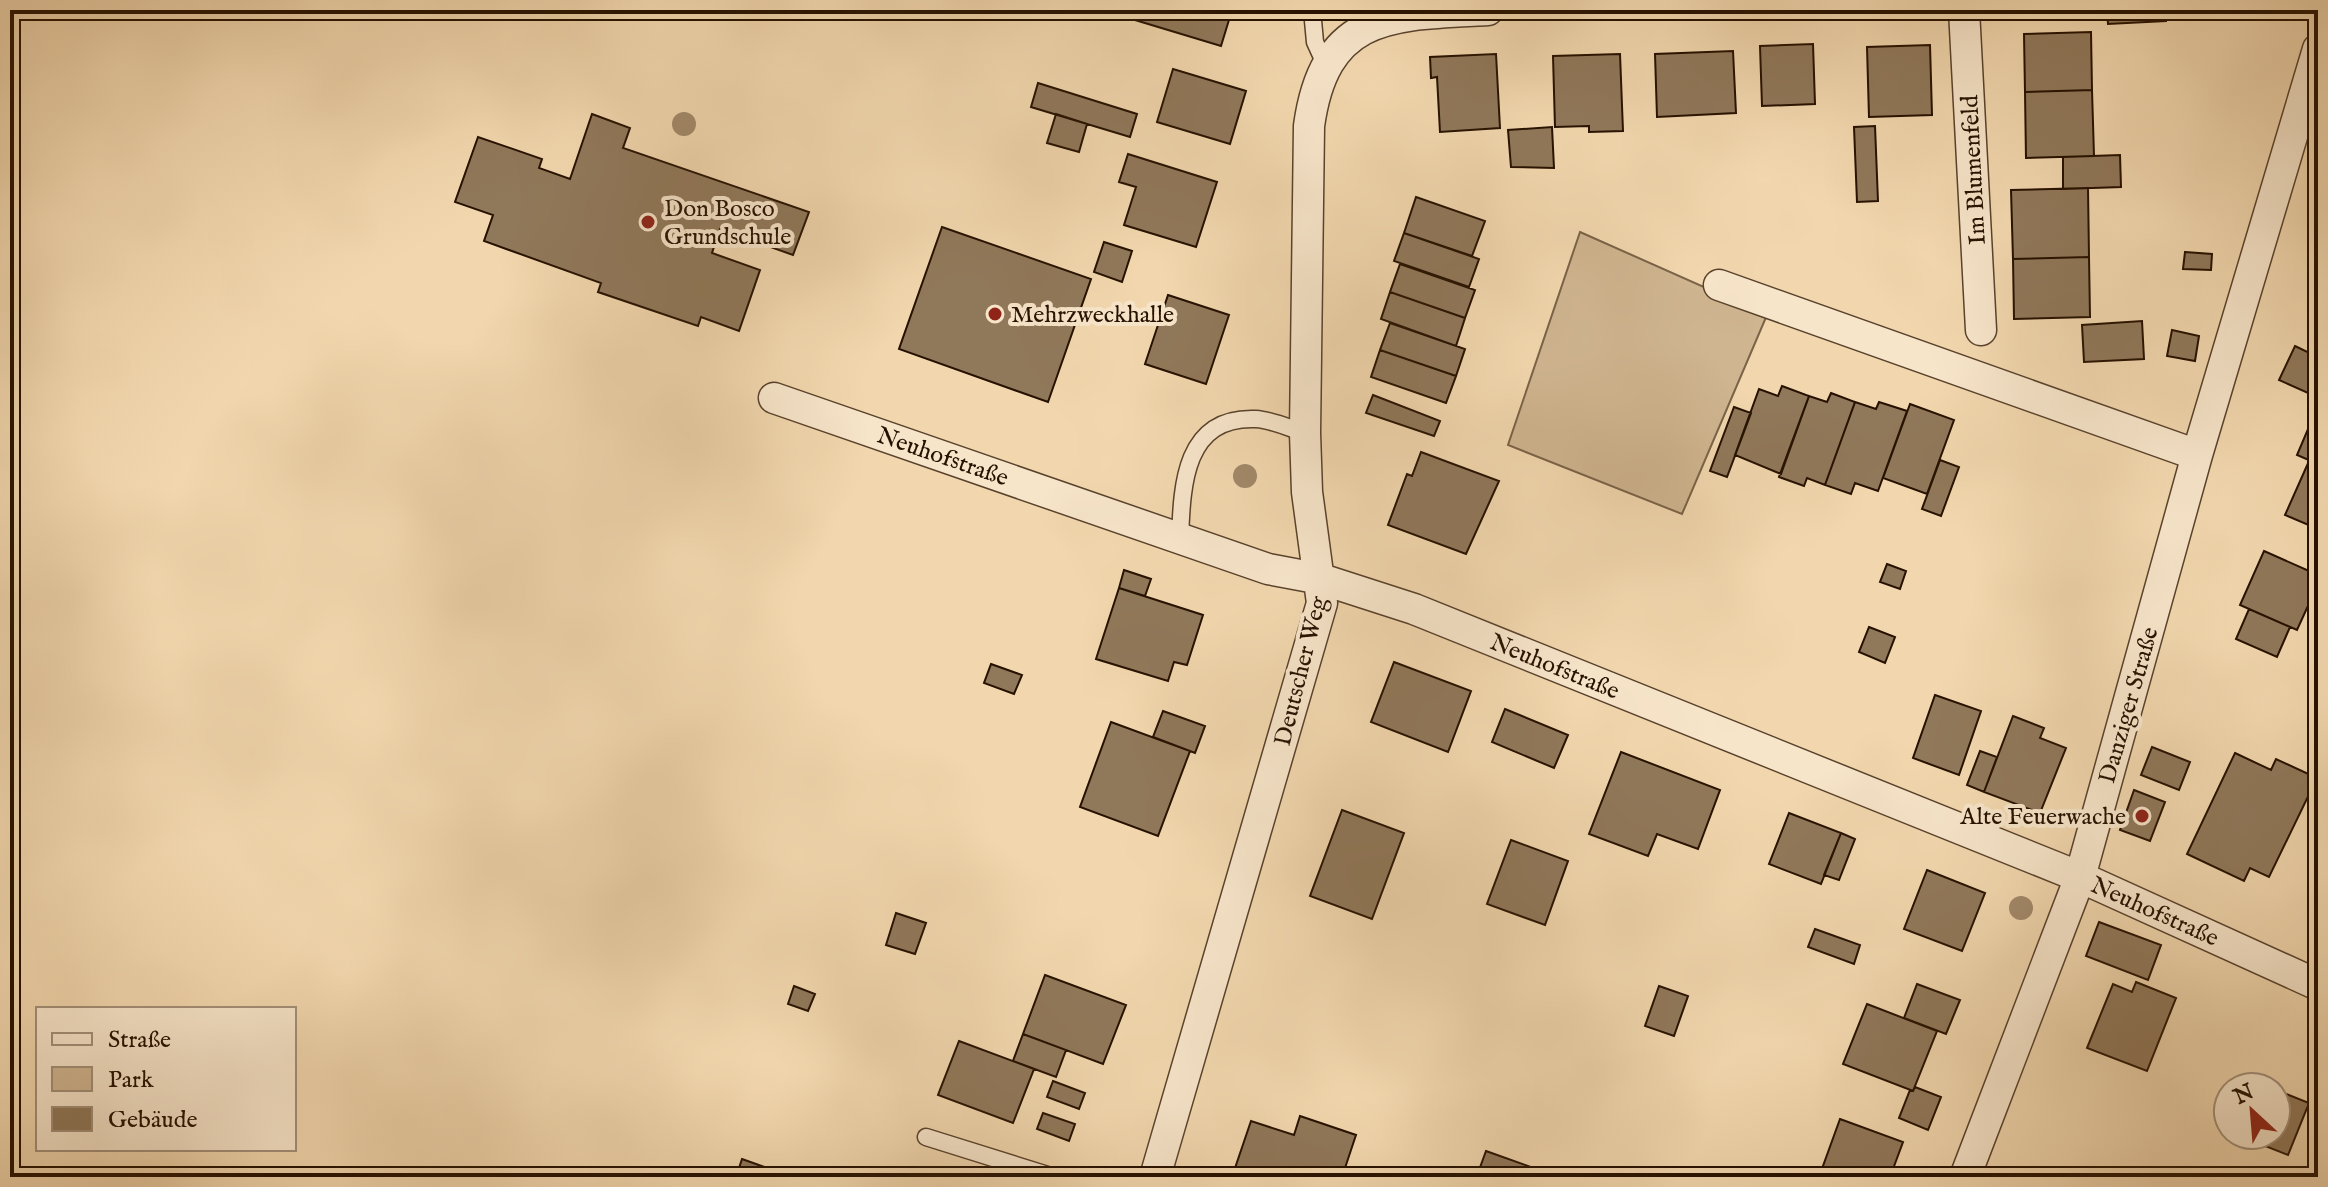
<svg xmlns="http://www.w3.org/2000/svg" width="2328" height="1187" font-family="'IM FELL English',serif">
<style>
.green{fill:#cfb590;stroke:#7a6348;stroke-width:2}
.building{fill:#90785a;stroke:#261100;stroke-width:2}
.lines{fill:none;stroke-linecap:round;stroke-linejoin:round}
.service-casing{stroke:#59422c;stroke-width:19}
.minor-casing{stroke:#59422c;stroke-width:33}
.service{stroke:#f7e5ca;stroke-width:16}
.minor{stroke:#f7e5ca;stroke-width:30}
.tree{fill:#a2896a}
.poi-dot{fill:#8f2418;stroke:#f7e5ca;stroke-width:3}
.labels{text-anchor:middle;stroke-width:8;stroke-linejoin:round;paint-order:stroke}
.street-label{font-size:24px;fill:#261100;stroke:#f7e5ca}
.poi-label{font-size:24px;fill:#261100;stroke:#f7e5ca;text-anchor:start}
</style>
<rect width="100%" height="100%" fill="#f2d7ae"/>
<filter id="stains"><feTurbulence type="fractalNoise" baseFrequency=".0025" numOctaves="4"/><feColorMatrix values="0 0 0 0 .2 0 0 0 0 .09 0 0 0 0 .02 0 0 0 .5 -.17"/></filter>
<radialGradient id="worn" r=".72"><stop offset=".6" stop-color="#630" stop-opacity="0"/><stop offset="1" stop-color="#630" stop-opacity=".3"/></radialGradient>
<path class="green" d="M1580 232 1767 315 1682 514 1508 445Z"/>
<path class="building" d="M1138 10H1232L1221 46 1135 20Z
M2107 10H2166V21L2108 24Z
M2091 32 2092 90 2025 92 2024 34Z
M1813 44 1815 104 1762 106 1760 46Z
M1930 45 1932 115 1869 117 1867 47Z
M1733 51 1736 113 1657 117 1655 54Z
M1496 54 1500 128 1440 132 1437 77 1431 78 1430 57Z
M1620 54 1623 131 1589 132V126L1555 127 1553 56Z
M1173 69 1246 91 1230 144 1157 122Z
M1038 83 1137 114 1130 137 1031 107Z
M2092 90 2094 156 2026 158 2025 92Z
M592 114 630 128 623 148 809 212 793 255 720 229 712 253 760 270 739 331 701 317 698 326 598 292 601 283 484 241 493 215 455 202 478 137 542 159 539 168 570 179Z
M1056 114 1087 124 1079 152 1047 143Z
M1875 126 1878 201 1857 202 1854 127Z
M1552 127 1554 168 1511 167 1508 130Z
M1128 154 1217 182 1196 247 1124 225 1136 187 1119 182Z
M2120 155 2121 187 2063 189V157Z
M2088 188 2089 257 2013 259 2011 190Z
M1416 197 1485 221 1472 256 1404 233Z
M942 227 1091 279 1048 402 899 349Z
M1404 233 1479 259 1469 287 1394 261Z
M1104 242 1132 251 1122 282 1094 272Z
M2185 252 2212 254 2211 270 2183 269Z
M2089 257 2090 317 2014 319 2013 259Z
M1400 264 1475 290 1465 318 1390 292Z
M1390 292 1465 318 1456 346 1381 319Z
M1168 295 1229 315 1206 384 1145 364Z
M2142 321 2144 359 2084 362 2082 325Z
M1390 323 1465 349 1456 376 1380 350Z
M2172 330 2199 336 2195 361 2167 356Z
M2295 346 2318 357 2317 397 2279 380Z
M1380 350 1456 376 1446 403 1371 377Z
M1782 386 1809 396 1781 474 1735 455 1759 389 1778 396Z
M1831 393 1855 402 1825 485 1807 478 1804 486 1779 477 1809 396 1827 402Z
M1373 395 1440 421 1434 436 1366 413Z
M1855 402 1876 409 1879 402 1907 411 1878 491 1855 483 1851 494 1825 485Z
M1910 404 1954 420 1927 494 1883 478Z
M1734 407 1751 413 1727 477 1710 471Z
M2311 422 2318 425V464L2297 455Z
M1421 452 1499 481 1466 554 1388 525 1407 474 1412 476Z
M1940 460 1959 467 1941 516 1922 509Z
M2309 461 2318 464V529L2285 515Z
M2264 551 2318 575V584L2297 630 2240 605Z
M1887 564 1906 571 1900 589 1880 582Z
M1124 570 1151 579 1145 596 1119 588Z
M1119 588 1203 615 1187 665 1174 662 1168 681 1096 659Z
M2249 609 2290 627 2277 657 2236 639Z
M1869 627 1895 637 1885 663 1859 652Z
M1394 662 1471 691 1448 752 1371 722Z
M991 664 1022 675 1014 694 984 683Z
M1935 695 1981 711 1959 775 1913 758Z
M1505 709 1568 735 1554 768 1492 742Z
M1163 711 1205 726 1195 753 1153 737Z
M2013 716 2044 728 2040 738 2066 748 2040 813 1984 792Z
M1111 722 1190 751 1158 836 1080 807Z
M2152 747 2190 762 2179 790 2141 775Z
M1980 751 1997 757 1984 792 1967 785Z
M1621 752 1720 790 1698 849 1657 834 1648 856 1589 834Z
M2235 753 2271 770 2276 759 2317 778 2269 877 2250 868 2244 881 2187 854Z
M2134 790 2165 802 2150 841 2120 830Z
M1342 810 1404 833 1372 919 1310 896Z
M1789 813 1841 833 1821 884 1769 864Z
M1841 833 1855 839 1839 880 1824 875Z
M1511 840 1568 861 1545 925 1487 904Z
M1927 870 1985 893 1962 951 1904 929Z
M896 913 926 923 915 954 886 945Z
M2099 922 2161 945 2148 980 2086 956Z
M1815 929 1860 945 1854 964 1808 947Z
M1045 975 1126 1005 1103 1064 1023 1034Z
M2136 982 2176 998 2147 1071 2087 1048 2113 984 2132 992Z
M1917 984 1960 1000 1946 1034 1904 1018Z
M794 986 815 994 808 1011 788 1004Z
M1659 986 1688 996 1674 1036 1645 1026Z
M1867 1004 1937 1031 1913 1091 1843 1064Z
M1023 1034 1066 1050 1056 1077 1013 1061Z
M959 1041 1034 1069 1013 1123 938 1095Z
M1053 1081 1085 1093 1079 1109 1047 1097Z
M1915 1087 1941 1097 1928 1130 1899 1118 1910 1090 1913 1091Z
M2276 1090 2309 1103 2288 1155 2240 1136 2276 1135Z
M1043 1113 1075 1124 1069 1141 1037 1129Z
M1300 1116 1356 1135 1342 1177 1233 1174 1251 1121 1294 1135Z
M1840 1119 1903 1142 1890 1177H1819Z
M1486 1151 1531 1167 1528 1177H1488L1478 1173Z
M742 1159 784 1174 783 1177H736Z"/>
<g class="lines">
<g class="service-casing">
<path id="service" d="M1312 10 1315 42 1325 64
M1180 539C1182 485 1184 416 1256 419 1272 420 1289 428 1305 433
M926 1137 1054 1177"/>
</g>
<g class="minor-casing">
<path id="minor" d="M1964 10 1981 330
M1719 285 2197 455
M774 398 1268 569 1321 579 1414 609 2080 877 2318 985
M1155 1177 1322 603 1307 492 1305 433 1309 126C1325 12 1391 15 1488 10
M1965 1177 2080 877 2197 455 2318 49"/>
</g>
<use href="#service" class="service"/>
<use href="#minor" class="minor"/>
</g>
<g class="tree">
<circle cx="684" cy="124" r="12"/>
<circle cx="1245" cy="476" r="12"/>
<circle cx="2021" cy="908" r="12"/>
</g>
<g class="poi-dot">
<circle cx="648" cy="222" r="8"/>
<circle cx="995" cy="314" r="8"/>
<circle cx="2142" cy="816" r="8"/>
</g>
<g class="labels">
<g class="street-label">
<text transform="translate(1973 170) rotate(-93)" y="8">Im Blumenfeld</text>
<text transform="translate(943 456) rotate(19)" y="8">Neuhofstraße</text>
<text transform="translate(1555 666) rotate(22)" y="8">Neuhofstraße</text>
<text transform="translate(1300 671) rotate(-76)" y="8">Deutscher Weg</text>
<text transform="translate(2128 705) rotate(-74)" y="8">Danziger Straße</text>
<text transform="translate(2155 911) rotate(24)" y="8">Neuhofstraße</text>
</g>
<g class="poi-label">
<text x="664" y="216">Don Bosco<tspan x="664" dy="28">Grundschule</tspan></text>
<text x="1011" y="322">Mehrzweckhalle</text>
<text x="2126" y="824" text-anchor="end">Alte Feuerwache</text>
</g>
</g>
<rect width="2328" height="1187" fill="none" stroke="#f2d7ae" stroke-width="40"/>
<rect x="12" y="12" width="2304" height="1163" fill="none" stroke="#261100" stroke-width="4"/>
<rect x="20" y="20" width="2288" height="1147" fill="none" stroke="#261100" stroke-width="2"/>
<rect x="36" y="1007" width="260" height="144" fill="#f7e5ca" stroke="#a39079" stroke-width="2"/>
<rect x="52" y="1033" width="40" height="12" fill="#f7e5ca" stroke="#a39079" stroke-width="2"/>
<text x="108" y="1047" font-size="24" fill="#261100">Straße</text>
<rect x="52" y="1067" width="40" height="24" fill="#cfb590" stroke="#a39079" stroke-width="2"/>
<text x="108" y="1087" font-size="24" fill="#261100">Park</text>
<rect x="52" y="1107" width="40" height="24" fill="#90785a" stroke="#a39079" stroke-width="2"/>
<text x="108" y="1127" font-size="24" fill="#261100">Gebäude</text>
<g transform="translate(2252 1111) rotate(334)"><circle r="38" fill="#f7e5ca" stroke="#a39079" stroke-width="2"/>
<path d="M0-6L14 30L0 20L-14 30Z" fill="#8f2418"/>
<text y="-12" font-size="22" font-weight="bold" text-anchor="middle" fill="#261100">N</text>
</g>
<rect width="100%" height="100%" filter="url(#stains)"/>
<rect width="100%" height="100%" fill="url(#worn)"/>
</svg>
